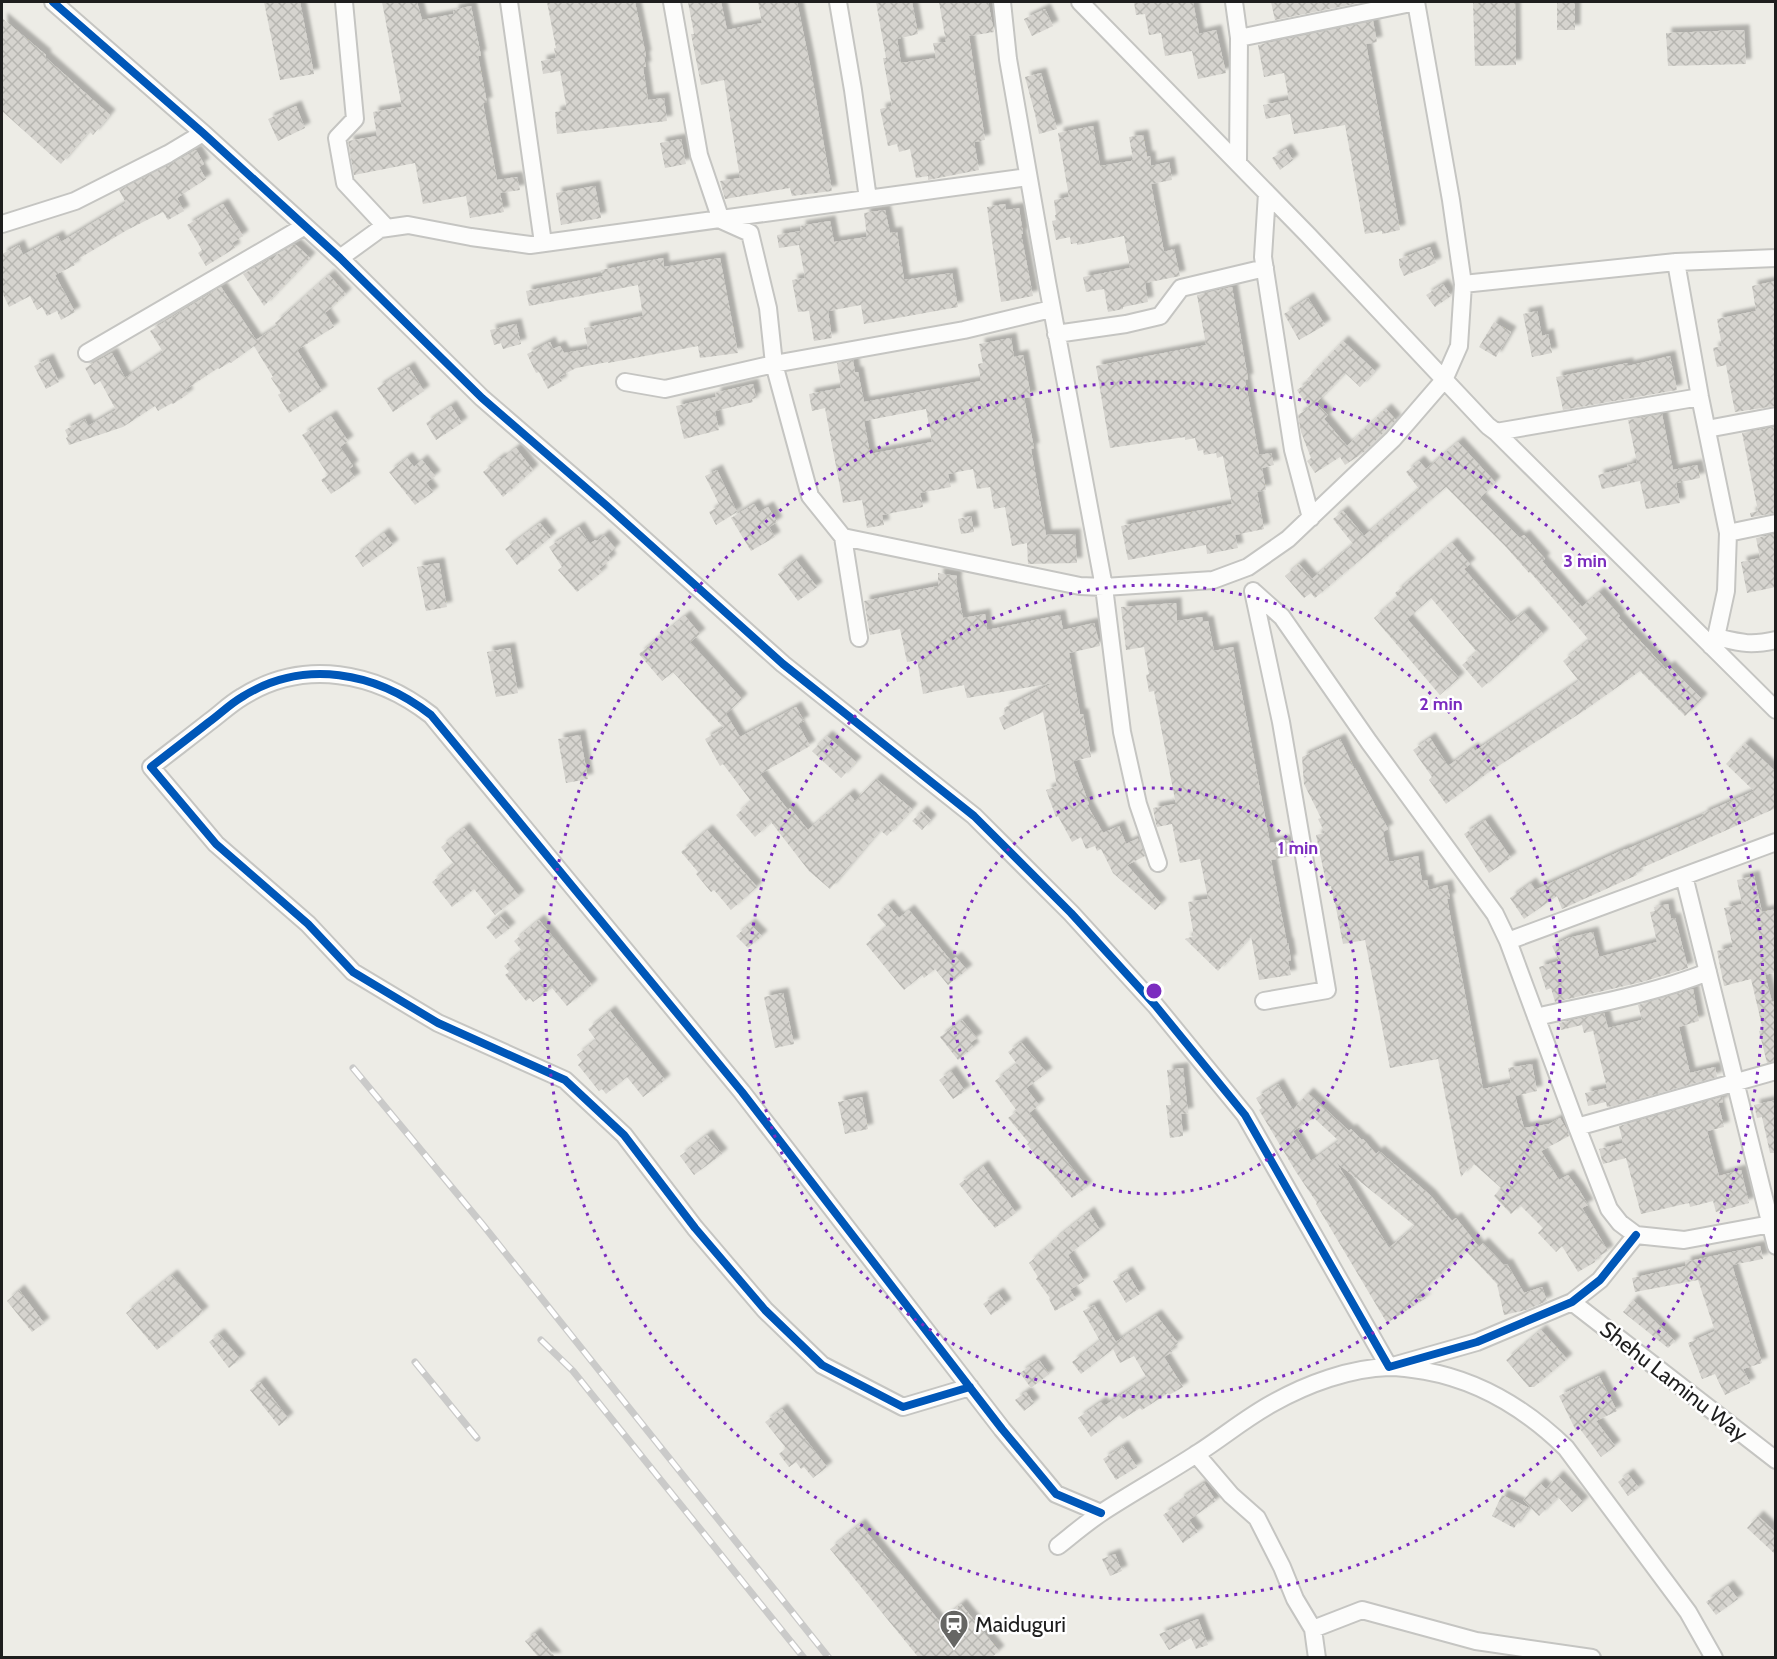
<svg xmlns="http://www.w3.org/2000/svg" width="1777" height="1659" font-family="Cabin,sans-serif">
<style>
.building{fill:url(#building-cross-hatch);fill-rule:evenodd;filter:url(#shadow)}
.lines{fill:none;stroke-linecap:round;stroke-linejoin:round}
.minor-casing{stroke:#c5c5c2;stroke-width:20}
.minor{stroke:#fcfcfb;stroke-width:16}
.rail-casing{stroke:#cacac9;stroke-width:7}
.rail{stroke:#fff;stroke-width:4.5;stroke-dasharray:14;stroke-linecap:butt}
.cycleway-casing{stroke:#fff;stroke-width:11}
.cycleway{stroke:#0057b8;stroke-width:8}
.ring{fill:none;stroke:#7b2cbf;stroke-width:3;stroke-dasharray:3 6}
.labels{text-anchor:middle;stroke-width:5;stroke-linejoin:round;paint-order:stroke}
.street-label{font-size:22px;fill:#1e1e1e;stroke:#fff}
.poi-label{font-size:22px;fill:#1e1e1e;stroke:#fff;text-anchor:start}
.centre{fill:#7b2cbf;stroke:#fff;stroke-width:3}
.ring-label{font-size:18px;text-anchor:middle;font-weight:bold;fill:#7b2cbf;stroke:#fff;stroke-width:5;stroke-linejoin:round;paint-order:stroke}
</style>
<defs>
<pattern id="building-cross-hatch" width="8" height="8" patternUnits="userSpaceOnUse" patternTransform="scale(1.5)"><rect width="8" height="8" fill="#d6d4cf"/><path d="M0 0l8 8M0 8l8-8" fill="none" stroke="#b7b6b1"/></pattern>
<filter id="shadow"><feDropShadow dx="5.5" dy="-5.5" stdDeviation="1.5" flood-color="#0004"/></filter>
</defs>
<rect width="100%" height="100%" fill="#edece6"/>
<path class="building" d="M264 2H300L314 74 280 80Z
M382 2H417L422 20 454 14 453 10 471 6 481 56H478L487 103H483L497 180 517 177 520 190 500 193 504 212 470 218 466 196 423 204 415 163 354 175 348 141 377 136 373 112 402 107Z
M547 2H635L646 56 644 57 646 67H643L648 100 664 98 667 121 557 134 555 112 567 110 560 71 543 74 541 61 556 58 554 48H556Z
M688 2H721L727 30 762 23 758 2H797L810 65 832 191 792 196 790 188 725 199 720 181 740 178 724 80 701 85 691 34H694Z
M876 2H912L918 34 897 39 901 63 936 58 933 43 946 42 939 2H988L994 32 969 36 985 140 974 142 979 170 928 180V176L916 178 910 149 899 152 897 144 888 146 880 109 892 106 883 58H886Z
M1134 2H1193L1199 34 1216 30 1226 73 1198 79 1192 51 1165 56 1161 33 1149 35 1145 14 1136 15Z
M1271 2H1359V3L1275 20Z
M1473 2H1515L1516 65 1475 66Z
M1557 2H1575V30H1557Z
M1045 9 1053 26 1032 36 1024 19Z
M2 18 46 55 45 57 110 115 93 135 89 131 61 164 2 111Z
M1373 21 1377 42 1366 44 1400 230 1382 234V231L1365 234 1345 125 1294 134 1290 114 1266 119 1263 105 1289 100 1284 73 1264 77 1258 45Z
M1744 30 1746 64 1668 66 1666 33Z
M1041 73 1057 129 1039 134 1035 114 1025 77Z
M296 106 305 128 278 141 268 119Z
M1093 126 1100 166 1131 161 1133 159 1129 137 1143 135 1147 157 1150 156 1151 166 1169 162 1172 180 1151 184 1164 252 1174 249 1180 276 1145 283 1148 302 1123 307V309L1108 312 1104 289 1086 292 1083 277 1130 268 1124 236 1077 245V243L1071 244 1070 237 1056 240 1052 221 1056 220 1055 215H1056L1054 200 1069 197 1058 133Z
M681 139 686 164 665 168 660 143Z
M1286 149 1293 160 1280 170 1272 158Z
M196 150 204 164 199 167 206 179 177 198 184 211 168 220 163 212 127 230 73 262 75 265 55 275 75 312 61 320 57 311 47 316 42 307 37 310 30 296 9 307 2 292V254L19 245 23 255 58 236 61 242 126 203 119 190 173 163Z
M595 186 601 218 561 225 556 193Z
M223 204 243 236 232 243 235 248 206 266 198 253 202 250 187 225Z
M1005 204 1006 210 1019 208 1023 234H1021L1033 296 1001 302 987 207Z
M885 210 890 233 897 232 904 280 952 273 958 307 864 324 861 305 828 311 832 338 814 341 809 311 798 312 792 280 805 278 799 245 779 248 777 235 801 231 800 226 830 221 834 242 867 237 864 213Z
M295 244 310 258 264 306 243 274 270 259 271 261 278 254Z
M1430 247 1436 263 1404 276 1399 265V259Z
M663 258 664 267 720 258 738 353 700 358 698 346 608 363V362L576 368 559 377 562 381 548 389 539 372 536 373 527 354 550 342 553 349 560 346 564 353 588 349 584 328 643 316 638 285 529 306 526 291 603 276 601 270Z
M329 275 346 294 325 313 334 327 297 350 322 391 289 413 278 395 281 393 271 378 273 377 254 346 231 363 230 362 219 369 218 368 185 390 188 394 173 404 172 403 158 411 155 406 123 427 69 445 66 438 68 437 65 430 85 419 88 426 116 410 100 381 94 385 85 368 112 353 125 378 163 352 150 331 221 287 256 340 278 326 275 323Z
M1776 281V406L1735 412 1726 365 1717 367 1713 348 1722 346 1717 319 1756 311 1752 286Z
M1443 284 1451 296 1435 307 1426 295Z
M1232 287 1248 379 1245 380 1259 455 1271 453 1274 465 1262 468 1266 490 1257 492 1264 529 1235 535 1238 548 1207 554 1206 545 1128 560 1121 526 1232 504 1223 456 1217 458 1216 453 1204 455 1203 450 1198 451 1195 438 1185 440V437L1110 448 1096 366 1206 345 1197 295Z
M1308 298 1325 325 1299 340 1284 314Z
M1537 311 1542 336 1548 334 1552 353 1532 357 1523 314Z
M1494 322 1511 332 1496 357 1479 347Z
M516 324 521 344 503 349 501 343 494 345 490 330Z
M1011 338 1014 357 1023 355 1031 397 1024 398 1034 448 1031 449 1046 535 1075 534 1077 563 1028 564 1027 543 1012 546 1005 507 994 509 990 487 977 489 973 469 948 474 951 487 920 493 923 507 882 515 884 525 867 528 862 500 843 503 825 408 812 411 809 394 841 388 837 363 853 360 855 372H858L864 402 981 381 978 364 983 363 979 344ZM926 409 932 442 870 454 864 421Z
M1343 341 1375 371 1360 387 1345 373 1316 403 1328 415 1324 419 1347 446 1386 409 1396 420 1364 452 1345 465 1340 457 1315 473 1307 461 1311 458 1301 432 1298 415 1309 408 1297 390 1310 381 1307 379Z
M1670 356 1677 390 1563 410 1556 377 1628 363V366Z
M48 359 59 382 46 389 34 366Z
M409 367 424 391 393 412 377 388Z
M753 384 756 398 752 399 753 402 715 411 719 430 684 439 676 406 716 397 715 393Z
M451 406 462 423 436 440 426 423Z
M1662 414 1673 470 1697 465 1700 478 1676 483 1680 503 1646 509 1640 481 1602 489 1598 475 1628 467 1627 465 1637 463 1628 420Z
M331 416 348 441 340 447 353 466 349 469 355 478 331 494 321 480 328 475 302 435Z
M1776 427V513L1751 517 1750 513 1758 511 1742 433Z
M1458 442 1495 482 1480 498 1520 538 1524 535 1545 559 1542 561 1582 607 1599 592 1620 616 1618 617 1666 669 1669 666 1702 699 1685 716 1640 671 1585 710 1489 772 1446 804 1429 780 1432 777 1413 750 1430 738 1448 766 1473 748 1475 751 1579 681 1563 661 1589 640 1530 572 1529 573 1506 547 1446 487 1315 598 1311 593 1304 598 1285 576 1299 564 1312 579 1353 544 1333 519 1343 511 1364 536 1419 489 1406 472 1419 461 1426 469Z
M516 448 533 470 503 497 483 472 500 458 501 460Z
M407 458 414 467 422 460 435 476 426 483 433 492 415 505 389 472Z
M717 470 737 512 716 525 709 512 720 506 705 476Z
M754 504 759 512 768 507 777 522 769 527 775 537 751 551 731 518Z
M971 516 974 532 961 534 958 519Z
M540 523 551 537 517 565 505 549Z
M579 527 590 544 595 540 597 541 604 535 615 548 608 555 611 559 599 569 602 572 577 592 558 570 562 567 549 547Z
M384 533 393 545 363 567 355 556Z
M1776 534V587L1747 593 1741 562 1760 558 1756 538Z
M1452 543 1470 564 1464 569 1511 622 1524 612 1543 634 1482 688 1462 665 1477 652 1431 598 1407 619 1459 678 1440 695 1374 618 1398 597 1395 593Z
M796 560 817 587 798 601 778 574Z
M439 563 447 607 426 611 417 567Z
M938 573 957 576 956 582 963 618 985 614 987 630 1060 615 1063 630 1094 623 1100 646 1069 653 1080 714H1083L1091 757 1073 761 1089 804 1087 805 1103 833 1119 826 1126 844 1139 838 1145 856 1127 865 1161 904 1155 910 1113 873 1101 849 1097 851 1095 846 1086 849 1081 837 1072 842 1058 816 1056 817 1046 790 1057 786 1043 712 1004 730 999 718 1005 714 1004 708 1053 683 967 698 964 685 923 694 917 660 907 662 900 629 870 635 864 601 938 586Z
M1176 603 1177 621 1202 617 1203 622 1208 621 1214 651 1233 647 1270 843 1288 840 1291 856 1271 860 1287 943H1288L1291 960 1288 961 1291 975 1259 980 1251 936 1218 971 1185 939 1194 936 1188 902 1208 899 1200 859 1180 863 1172 824 1157 827 1156 824 1153 808 1175 804V800L1154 691 1149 692 1146 675 1149 674 1144 647 1126 650 1121 607Z
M685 616 700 634 690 642 742 699 726 714 740 737 796 707 804 721 798 724 810 746 760 774 788 810 790 808 808 830 849 794 855 801 876 779 912 809 887 836 880 830 830 889 809 871 771 822 755 837 736 815 751 801 723 764 720 766 705 739 724 728 673 672 662 681 639 654Z
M510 648 518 693 496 697 487 652Z
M580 735 588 779 566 783 558 739Z
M827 736 856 762 841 778 812 751Z
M1340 739 1354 768H1355L1388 829 1383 832 1389 862 1418 856 1422 881 1427 880 1429 890 1447 885 1450 898 1447 899 1483 1089 1511 1083 1508 1068 1532 1064 1537 1091 1515 1096 1524 1128 1549 1124 1560 1118 1568 1132 1569 1136 1541 1151 1559 1180 1568 1175 1579 1190 1588 1205 1582 1208 1608 1251 1594 1259 1595 1262 1578 1272 1562 1246 1556 1252 1538 1233 1543 1228 1520 1205 1511 1214 1494 1196 1501 1188 1474 1164 1471 1168 1469 1167 1461 1177 1438 1059 1390 1068 1365 940 1343 944 1335 903H1334L1331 886 1327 887 1316 835 1325 833 1318 819 1321 818 1304 784 1302 757Z
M1745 743 1776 772V808L1635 871 1637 875 1562 909 1557 896 1524 919 1510 898 1531 883 1535 890 1625 849V850L1703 816 1702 814 1754 791 1726 764Z
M922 811 931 820 922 830 912 821Z
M1485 820 1511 858 1489 873 1464 834Z
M464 828 519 896 495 915 474 889 452 907 432 882 454 864 441 847Z
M707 830 757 887 731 910 714 890 711 892 696 874 698 872 681 852Z
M1754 876 1762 912 1776 909V972L1765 975 1772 1002 1776 1001V1061L1767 1063 1759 1031 1763 1030 1751 979 1724 986 1717 951 1733 947 1724 908 1742 904 1737 880Z
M1668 904 1671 919 1675 918 1688 968 1642 982 1555 1002 1551 988 1546 990 1539 967 1559 961 1552 946 1568 938 1593 932 1599 957 1657 942 1650 912 1655 911 1654 907Z
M888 905 899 918 909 910 951 961 956 957 967 970 948 985 935 969 924 978 922 975 904 990 866 944 887 927 877 915Z
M500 916 510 928 496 939 486 927Z
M539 920 592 985 567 1006 552 988 533 1002 530 998 526 1001 505 975 509 972 504 966 522 951 514 941Z
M750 924 762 936 748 948 736 936Z
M1693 989 1699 1021 1679 1027 1690 1073 1715 1067 1717 1077 1614 1106 1607 1107 1606 1102 1588 1106 1585 1093 1607 1088 1593 1031 1584 1033 1582 1025 1561 1030 1559 1023 1604 1013 1608 1028 1642 1020 1638 1005Z
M783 993 794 1044 775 1048 764 997Z
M610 1011 665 1080 643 1097 627 1077 606 1094 602 1089 599 1091 578 1065 582 1061 577 1055 596 1040 588 1029Z
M962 1020 977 1038 970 1043 974 1047 958 1060 940 1037Z
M1021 1042 1047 1073 1026 1088 1039 1105 1029 1113 1087 1187 1072 1198 1040 1160H1039L1027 1144 1029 1143 1008 1118 1017 1111 995 1081 1017 1064 1008 1052Z
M1183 1068 1188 1113 1181 1114 1183 1136 1170 1138 1166 1105H1171L1167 1070Z
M951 1071 965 1091 953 1099 939 1080Z
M1278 1084 1293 1110 1308 1093 1349 1131 1351 1129 1362 1140 1363 1139 1376 1154 1379 1151 1430 1195 1452 1221 1456 1218 1479 1247 1483 1243 1504 1265 1507 1264 1524 1293 1542 1287 1547 1301 1526 1310 1504 1315 1497 1284 1466 1251 1414 1299 1426 1298 1387 1323 1316 1204 1317 1203 1296 1172 1259 1110 1262 1108 1256 1098ZM1314 1118 1339 1141 1311 1161 1293 1131ZM1336 1162 1415 1226 1389 1248Z
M862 1097 868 1129 845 1134 838 1102Z
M1722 1097 1723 1102 1718 1103 1724 1127 1707 1131 1719 1176 1741 1170 1749 1203 1716 1212 1713 1201 1690 1207 1689 1203 1641 1214 1626 1158 1603 1164 1599 1149 1623 1143 1619 1126Z
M1776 1100V1153H1770L1762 1117 1757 1118 1754 1105Z
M707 1135 722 1154 694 1175 680 1156Z
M983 1166 1016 1213 995 1228 959 1184Z
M1089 1212 1100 1230 1068 1255 1084 1281 1070 1290 1076 1299 1055 1311 1049 1299 1050 1298 1036 1279 1038 1277 1029 1263 1054 1241V1240Z
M1760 1246 1763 1259 1732 1265 1762 1363 1743 1369 1750 1383 1725 1395 1715 1374 1702 1379 1688 1343 1715 1331 1698 1280 1635 1292 1632 1278 1686 1266 1685 1262Z
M1127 1272 1140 1294 1126 1303 1113 1281Z
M172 1275 203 1312 157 1350 126 1313Z
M19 1290 44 1323 32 1332 7 1301Z
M998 1293 1006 1304 991 1315 983 1304Z
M1633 1300 1675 1341 1668 1348 1623 1312Z
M1094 1305 1116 1342 1156 1315 1178 1343 1170 1349 1172 1352 1164 1357 1183 1387 1169 1395 1168 1393 1142 1410 1140 1408 1123 1419 1119 1415 1091 1437 1078 1418 1101 1402 1104 1406 1147 1378 1134 1356 1120 1363 1113 1349 1081 1374 1072 1362 1100 1341 1083 1311Z
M1541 1330 1567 1359 1534 1387H1529L1506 1360Z
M219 1334 240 1359 229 1368 209 1342Z
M1039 1360 1049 1374 1031 1388 1020 1373Z
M1599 1376 1617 1411 1596 1421 1615 1446 1601 1457 1580 1429 1576 1431 1559 1396Z
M260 1382 288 1418 279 1426 250 1390Z
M1026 1392 1034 1403 1024 1411 1015 1400Z
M782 1409 827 1467 813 1478 804 1467 801 1469 796 1462 789 1467 779 1454 786 1448 765 1422Z
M1123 1446 1137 1467 1116 1480 1103 1459Z
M1628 1474 1639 1488 1628 1496 1618 1482Z
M1558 1476 1583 1502 1572 1512 1558 1497 1539 1516 1523 1500 1540 1483 1546 1489Z
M1204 1483 1216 1501 1189 1520 1198 1532 1183 1543 1163 1515 1180 1503 1179 1500Z
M1502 1495 1529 1508 1514 1528 1492 1516Z
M1758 1516 1776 1533V1555L1747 1528Z
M860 1524 940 1622 961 1604 999 1651 991 1658H919L830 1549Z
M1115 1554 1122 1571 1110 1576 1102 1559Z
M1728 1586 1738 1599 1716 1615 1706 1602Z
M1198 1619 1208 1645 1196 1649 1191 1638 1169 1650 1159 1634Z
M535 1633 556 1658H539L525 1641Z"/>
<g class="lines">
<g class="minor-casing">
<path id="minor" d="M53 2 203 133 340 258 482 398 607 506 783 664 974 816 1071 913 1155 1005 1245 1115 1389 1367 1477 1342 1572 1302 1600 1280 1636 1235
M344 2 355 119 337 138 345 183 387 228
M509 2 543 243
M672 2 699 155 721 220 750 233 768 308 774 364 810 496 843 537 1080 586 1104 587 1213 580 1248 567 1288 539 1393 439 1444 380 1459 346 1463 284 1451 200 1416 2
M838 2 853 90 868 199
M1002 2 1008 59 1047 282 1104 587 1122 732 1138 804 1158 863
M1080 2 1308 235 1488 426 1496 432 1776 710
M1234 2 1239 38 1238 163
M1239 38 1416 2
M1267 193 1263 257 1293 450 1311 518
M2 224 75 201 168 154 203 133
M340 258 380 229 408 225 471 237 530 245 1028 177
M1676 262 1700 397 1728 533 1726 591 1716 637 1711 646
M1463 284 1676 262 1776 258
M1056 334 1126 324 1160 316 1181 288 1265 268
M87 353 305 226
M625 382 665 389 774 364 964 330 1051 309
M1707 429 1776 416
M1496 432 1700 397
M1728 533 1776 523
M843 537 859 638
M1253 591 1281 722 1327 990 1264 1001
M1254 592 1282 617 1369 742 1495 914 1508 941 1577 1127 1609 1209 1620 1223 1636 1235 1684 1240 1776 1223
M1716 637C1741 643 1750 646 1776 640
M1684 876 1776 1246
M1508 941 1776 842
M1536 1017C1594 1004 1652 994 1708 972
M1577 1127 1776 1071
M1572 1302 1776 1460
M970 1387 903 1407 822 1365 765 1310 695 1228 624 1135 565 1080 438 1023 353 972 308 924 216 844 151 767C170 752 190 737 209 722 220 714 230 704 242 697 304 658 376 672 431 715L742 1092 1002 1429 1056 1494 1101 1513
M1196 1454 1231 1495 1257 1518 1282 1567 1295 1599 1313 1629 1317 1658
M1058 1546C1072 1535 1086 1523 1101 1513 1133 1492 1166 1474 1198 1453 1223 1437 1247 1417 1273 1403 1307 1384 1350 1368 1389 1367 1401 1367 1414 1369 1425 1371 1481 1381 1526 1409 1566 1448L1688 1612 1714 1658
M1313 1629 1362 1610 1476 1641 1592 1658"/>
</g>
<use href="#minor" class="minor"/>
<g class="rail-casing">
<path id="rail" d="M353 1068 483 1225 829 1658
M541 1340 573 1371 804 1658
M415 1362 477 1438"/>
</g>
<use href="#rail" class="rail"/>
<g class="cycleway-casing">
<path id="cycleway" d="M53 2 203 133 340 258 482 398 607 506 783 664 974 816 1071 913 1155 1005 1245 1115 1389 1367 1477 1342 1572 1302 1600 1280 1636 1235
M970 1387 903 1407 822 1365 765 1310 695 1228 624 1135 565 1080 438 1023 353 972 308 924 216 844 151 767C170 752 190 737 209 722 220 714 230 704 242 697 304 658 376 672 431 715L742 1092 1002 1429 1056 1494 1101 1513"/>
</g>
<use href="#cycleway" class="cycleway"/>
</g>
<g class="ring">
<circle cx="1154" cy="991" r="203"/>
<circle cx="1154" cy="991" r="406"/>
<circle cx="1154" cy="991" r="609"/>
</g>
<defs>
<g id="station-pin" transform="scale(1.5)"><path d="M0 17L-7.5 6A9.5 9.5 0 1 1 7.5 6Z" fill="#666664" stroke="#fff"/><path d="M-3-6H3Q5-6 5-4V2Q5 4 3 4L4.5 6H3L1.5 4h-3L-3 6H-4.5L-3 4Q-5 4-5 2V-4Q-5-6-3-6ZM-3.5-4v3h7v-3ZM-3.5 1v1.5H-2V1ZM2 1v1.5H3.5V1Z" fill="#fff"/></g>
</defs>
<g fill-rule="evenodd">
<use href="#station-pin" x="954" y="1624"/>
</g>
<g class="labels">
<g class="street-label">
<text transform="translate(1674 1381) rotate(38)" y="8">Shehu Laminu Way</text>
</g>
<g class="poi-label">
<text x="975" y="1632">Maiduguri</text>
</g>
</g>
<circle cx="1154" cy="991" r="9" class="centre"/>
<g class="ring-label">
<text x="1585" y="567">3 min</text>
<text x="1441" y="710">2 min</text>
<text x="1298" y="854">1 min</text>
</g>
<rect width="1777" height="1659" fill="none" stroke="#1e1e1e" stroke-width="6"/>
</svg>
